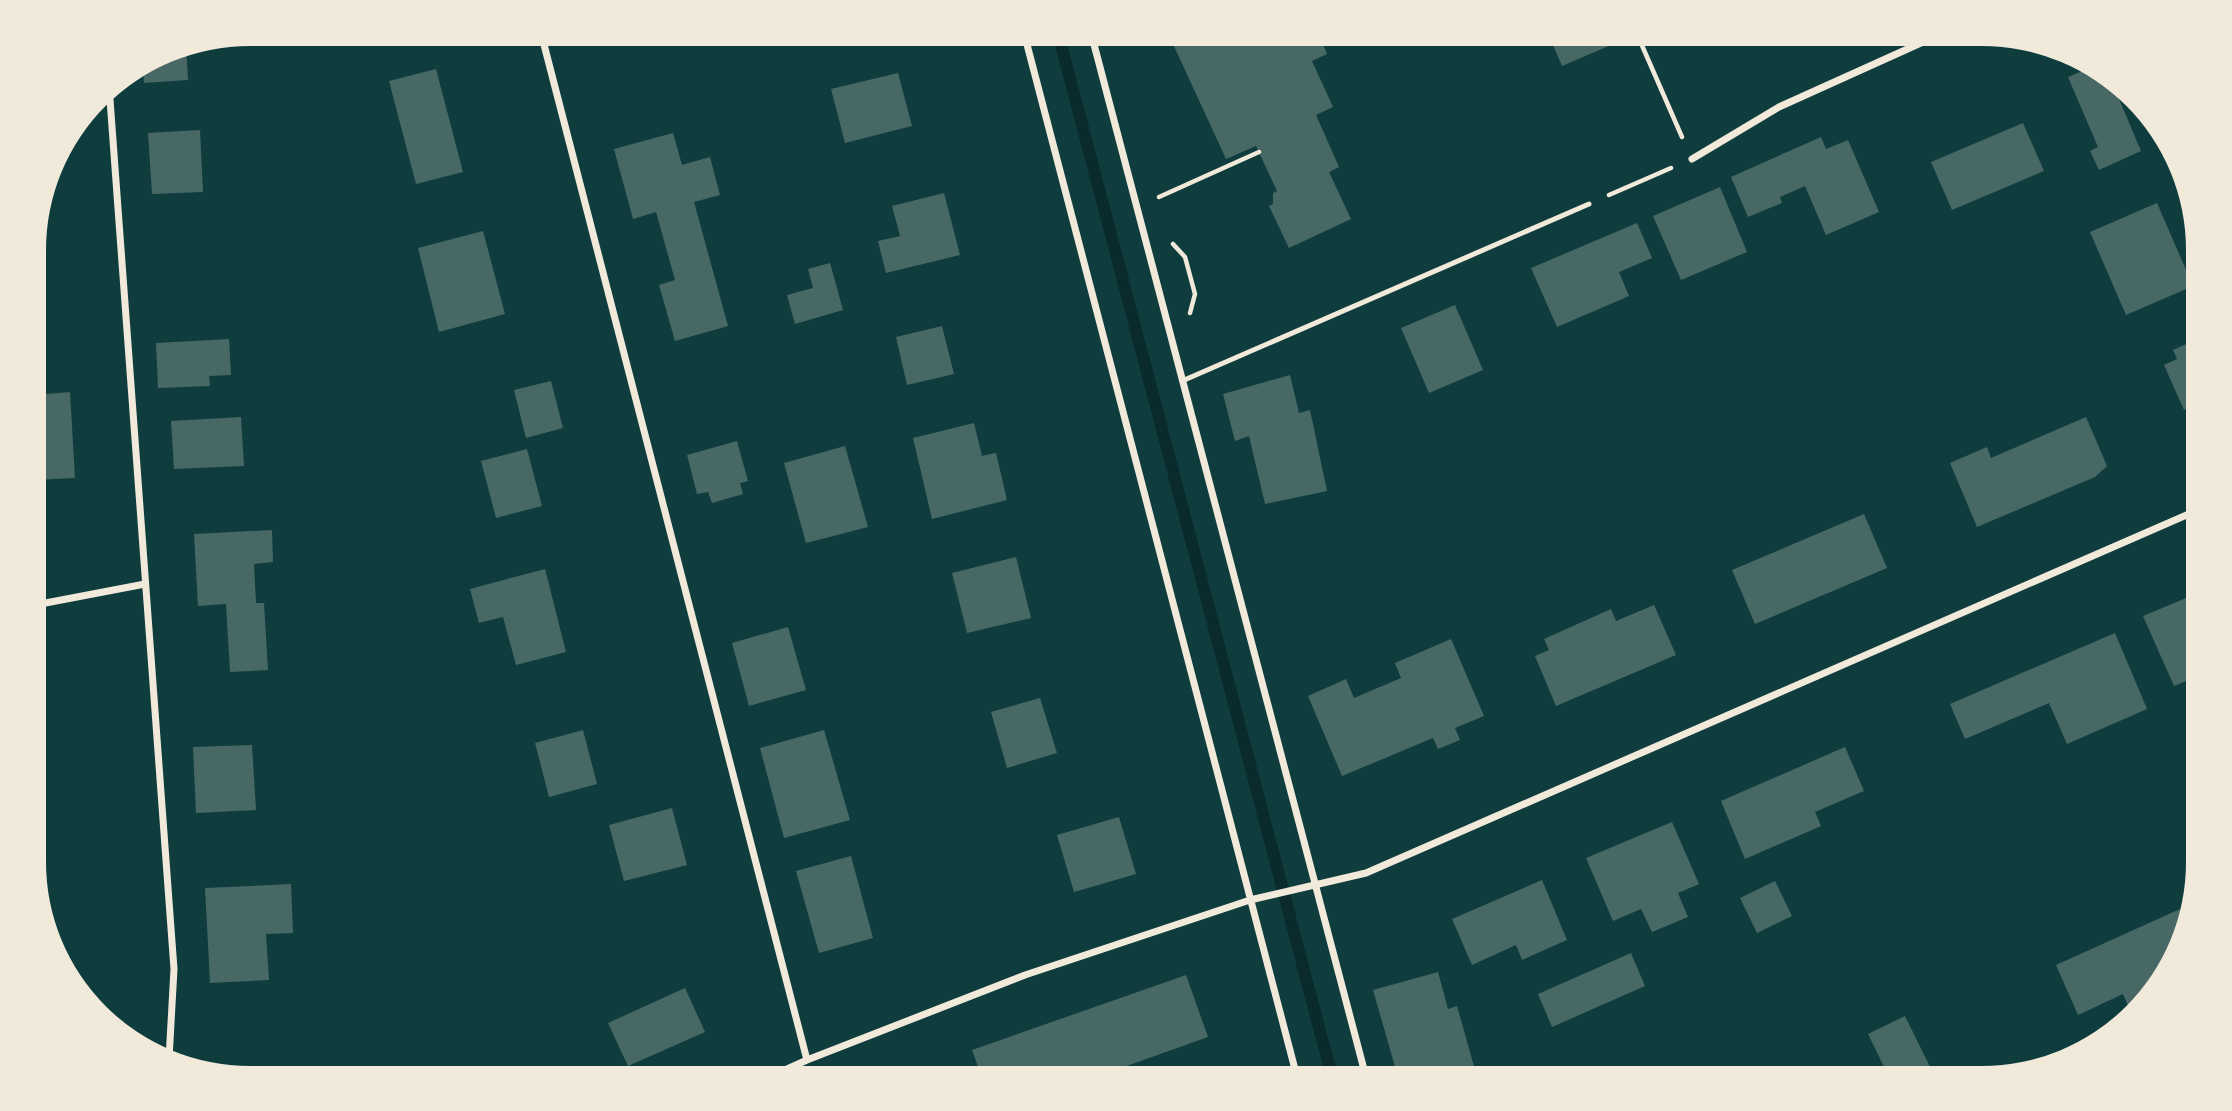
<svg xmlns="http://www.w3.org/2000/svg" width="2232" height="1111" font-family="'Roboto Condensed',sans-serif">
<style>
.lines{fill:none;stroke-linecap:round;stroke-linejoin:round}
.stream{stroke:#0a2a2b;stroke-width:12}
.building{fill:#486865}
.path{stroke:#f1e9da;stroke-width:4.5}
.service{stroke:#f1e9da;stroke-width:5}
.minor{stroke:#f1e9da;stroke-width:7}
</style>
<rect width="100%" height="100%" fill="#0f3d3e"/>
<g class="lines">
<path class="stream" d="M1058 33 1332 1077"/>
</g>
<path class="building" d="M597 33H627V34L599 42Z
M1168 33H1318L1327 54 1312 61 1333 107 1316 115 1339 167 1329 172 1351 219 1289 248 1269 206 1273 204V193L1277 191 1256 146 1226 159Z
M1548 33H1639L1562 66Z
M186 46 188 80 144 83 143 65 167 50Z
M2092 67 2127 96 2119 99 2141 151 2099 170 2090 151 2098 147 2068 77Z
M436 69 463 172 416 184 389 81Z
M898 73 912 126 845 143 831 89Z
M2023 123 2044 171 1952 210 1931 162Z
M200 130 203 192 152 194 148 133Z
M673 133 682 165 710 157 720 195 694 202 728 326 675 341 659 285 675 280 656 212 633 219 614 149Z
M1821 137 1826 149 1848 140 1879 212 1826 235 1805 186 1780 197 1782 203 1748 217 1731 177Z
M1720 187 1747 252 1681 280 1653 216Z
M944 193 960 255 886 273 878 241 900 236 892 206Z
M2157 203 2193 286 2126 315 2090 232Z
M1637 223 1652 258 1619 272 1629 296 1557 327 1531 268Z
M483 231 505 314 439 332 418 248Z
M830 263 843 310 795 324 787 295 813 288 808 269Z
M1455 305 1483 370 1429 393 1401 328Z
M942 326 954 374 907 385 896 337Z
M229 339 231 375 209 376 210 386 158 388 156 343Z
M2197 339V403L2184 410 2164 365 2177 359 2173 350Z
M1290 375 1299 413 1310 410 1327 491 1265 504 1249 436 1235 441 1223 394Z
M551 381 563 428 526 438 514 390Z
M70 392 75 478 34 480V395Z
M241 417 244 466 174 469 171 421Z
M2086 417 2107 466 2095 477 1977 527 1950 463 1987 447 1991 458Z
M974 423 982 456 996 453 1007 500 932 519 913 438Z
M737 441 748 481 740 483 743 494 712 503 708 492 697 494 687 455Z
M845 446 868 527 806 543 784 463Z
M527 449 542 506 496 518 481 461Z
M1864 514 1887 568 1755 624 1732 570Z
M272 530 273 562 254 564 256 603H264L268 670 230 672 226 604 198 606 194 534Z
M1016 557 1031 618 967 633 952 573Z
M545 569 566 652 516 665 503 617 479 623 470 589Z
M2198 593V676L2174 686 2143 616Z
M1654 605 1676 655 1556 706 1535 656 1549 650 1544 639 1611 609 1616 621Z
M788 627 806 690 749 706 732 643Z
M2115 633 2147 709 2067 744 2049 703 1965 739 1950 704Z
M1451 639 1484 716 1455 728 1460 740 1438 749 1433 738 1342 776 1308 696 1346 679 1354 698 1401 678 1395 663Z
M1040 698 1057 753 1007 768 991 712Z
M583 730 597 784 549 797 535 743Z
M824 730 850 820 784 838 760 748Z
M252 745 256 810 196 813 193 747Z
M1845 747 1864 791 1815 812 1821 826 1745 859 1721 801Z
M672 808 687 865 624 881 609 825Z
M1119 817 1136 874 1074 892 1057 835Z
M1672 822 1699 884 1678 893 1688 917 1652 932 1641 909 1613 921 1586 858Z
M41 829 47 881 35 883V830Z
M851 856 873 938 819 953 796 871Z
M1542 880 1567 940 1522 960 1516 945 1472 965 1452 919Z
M1775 881 1792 916 1757 933 1740 898Z
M291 884 293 933 266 934 269 980 210 983 205 888Z
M2180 909 2185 921 2177 957 2134 1005 2129 1008 2123 994 2078 1015 2056 965Z
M1631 953 1645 986 1552 1027 1538 994Z
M1438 972 1448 1009 1457 1006 1477 1077H1398L1373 990Z
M1186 975 1208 1037 1093 1078H982L972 1050Z
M685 988 705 1032 628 1066 608 1023Z
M1905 1016 1935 1077H1889L1868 1034Z
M532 1068 536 1078H511Z"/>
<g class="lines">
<path class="path" d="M1637 34 1682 137
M1640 41 1657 33
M1609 195 1671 168
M1159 197 1259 152
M1173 244 1185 257 1195 294 1190 313"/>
<path class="service" d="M1182 381 1589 204"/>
<path class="minor" d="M541 33 807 1060
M1024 33 1297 1077
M1091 33 1366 1077
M109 86 174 969 169 1059
M1692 159 1779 107 1943 33
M35 605 145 584
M767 1078 807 1060 1025 975 1250 900 1366 873 2198 510"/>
</g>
<path d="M0 0H2232V1111H0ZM250 46H1982A204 204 0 0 1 2186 250V862A204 204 0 0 1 1982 1066H250A204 204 0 0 1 46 862V250A204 204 0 0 1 250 46Z" fill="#f1e9da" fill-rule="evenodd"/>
</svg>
